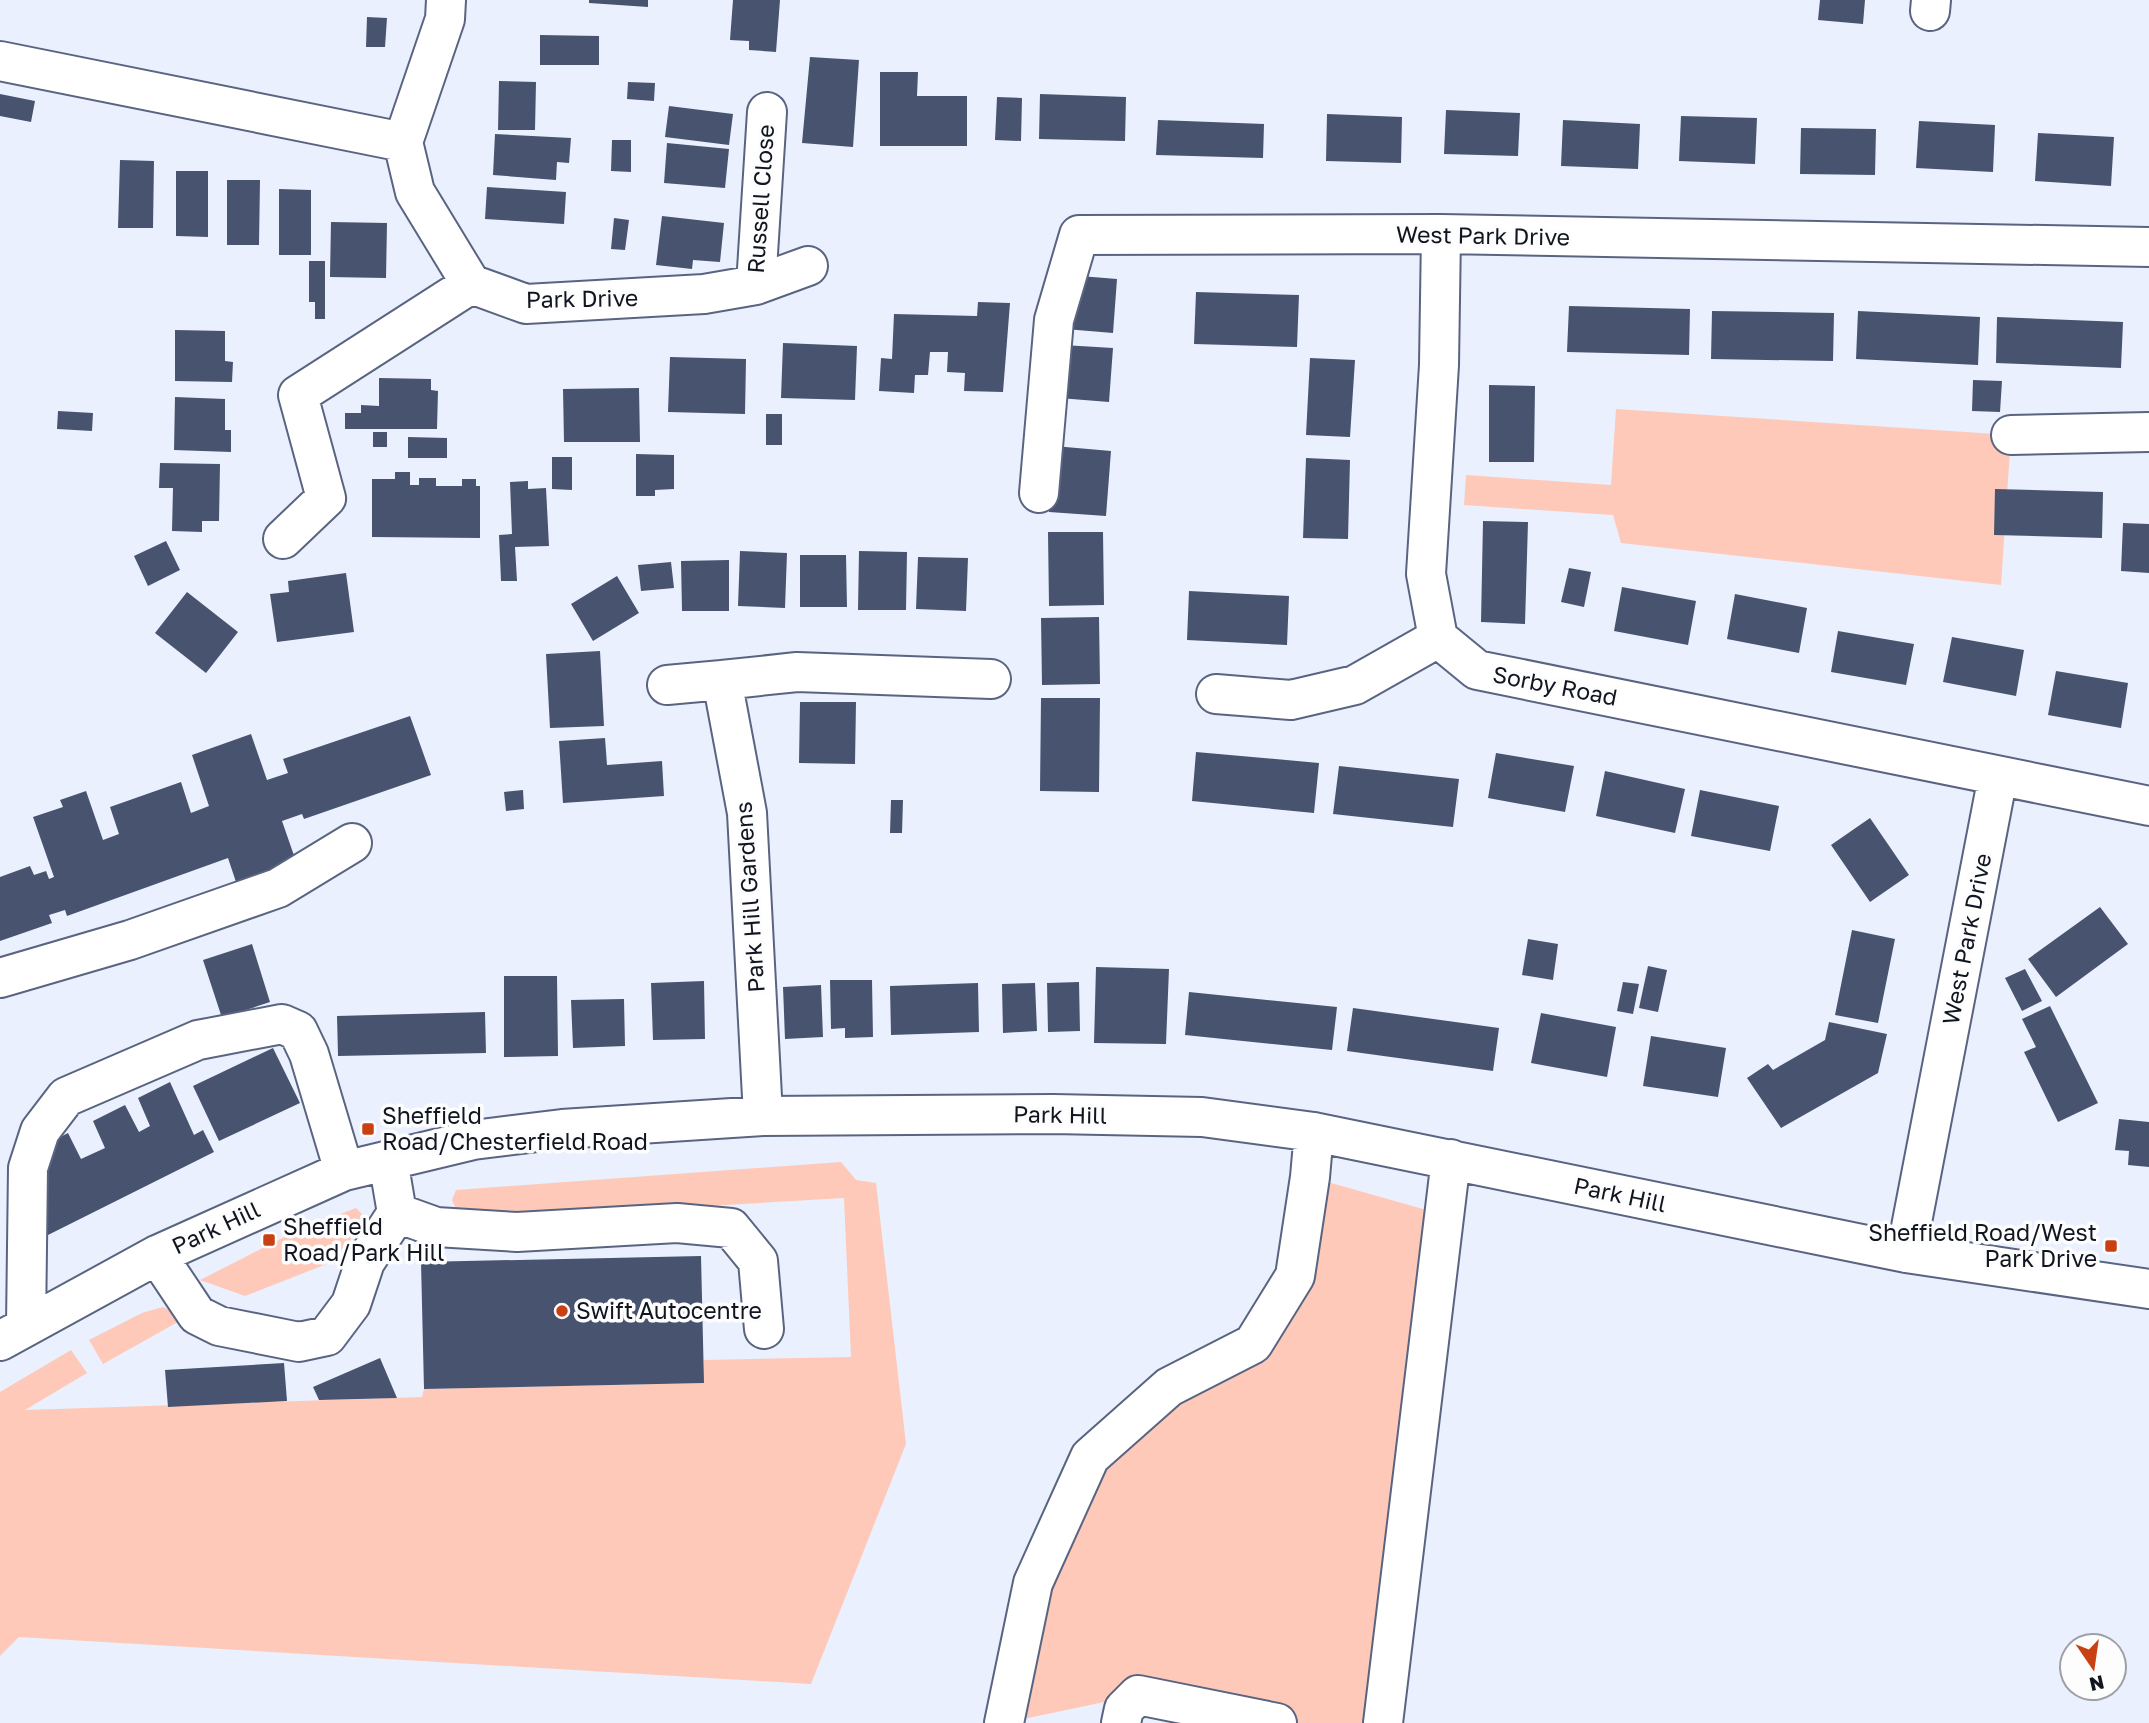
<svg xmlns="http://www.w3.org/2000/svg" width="2149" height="1723" font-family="'Golos Text',sans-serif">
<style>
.green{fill:#fec9b9}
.building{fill:#48536f}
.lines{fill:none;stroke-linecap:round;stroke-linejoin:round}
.minor-casing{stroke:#596481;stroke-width:42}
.minor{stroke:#fff;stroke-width:38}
.poi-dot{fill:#c94113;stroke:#fdfdfd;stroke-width:2.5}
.labels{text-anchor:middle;stroke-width:7;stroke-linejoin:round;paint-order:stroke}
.street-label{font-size:23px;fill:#101520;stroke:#fdfdfd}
.poi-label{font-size:23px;fill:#101520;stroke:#fdfdfd;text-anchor:start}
</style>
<rect width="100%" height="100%" fill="#eaf0fe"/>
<path class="green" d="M1616 409 2011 435 2001 585 1621 543 1613 515 1464 505 1466 475 1611 485Z
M841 1162 856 1180 876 1183 906 1444 811 1684 19 1637 0 1656V1392L71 1350 87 1373 25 1410 422 1397 424 1389 703 1383 704 1360 851 1357 844 1198 469 1220 459 1215 452 1200 456 1190Z
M1310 1177 1444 1215 1383 1723H1277L1138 1695 1004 1723 1090 1457 1253 1344Z
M356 1208 362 1214 342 1258 245 1296 200 1280 296 1231Z
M163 1307 185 1318 103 1364 89 1340 142 1313Z"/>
<path class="building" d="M589 0H648V7L589 3Z
M733 0H780L776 52 749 50V41L730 40Z
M1820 0H1865L1863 24 1818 20Z
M367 17 387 18 385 47H366Z
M540 35 599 36V65H540Z
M810 57 859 60 853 147 802 143Z
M880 72H918L917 96H967V146H880Z
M499 81 536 82 535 130H498Z
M628 82 655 83 654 101 627 99Z
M0 94 35 101 31 122 0 116Z
M1040 94 1126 97 1125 141 1039 139Z
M997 97 1022 98 1021 141 995 140Z
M669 106 733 114 729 145 665 137Z
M1446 110 1520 113 1518 156 1444 154Z
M1327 114 1402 117 1401 163 1326 161Z
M1681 116 1757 118 1755 164 1679 161Z
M1158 120 1264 124 1263 158 1156 155Z
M1563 120 1640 124 1638 169 1561 166Z
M1919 121 1995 125 1993 172 1916 168Z
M1801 128 1876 129 1875 175 1800 174Z
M2038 133 2114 137 2111 186 2035 181Z
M495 134 571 138 569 163 557 162 556 180 493 175Z
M612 140H631V172L611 171Z
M667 143 729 149 725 188 664 183Z
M120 160 154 161 153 228H118Z
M176 171H208V237L176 236Z
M227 180H260L259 245H227Z
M487 187 566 192 564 224 485 219Z
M279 189 311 190V255H279Z
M662 216 724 223 720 262 693 260 692 269 656 265Z
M614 218 629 220 625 250 611 249Z
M331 222 387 223 386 278 330 277Z
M309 261H325V319H315V302H309Z
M1068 275 1117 279 1113 333 1065 329Z
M1196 292 1299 295 1297 347 1194 344Z
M978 302 1010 303 1003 392 964 391 965 373 947 372 948 352H930L928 375H915L914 393 879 391 881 358 892 359 894 314 977 316Z
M1569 306 1690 309 1689 355 1567 352Z
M1712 311 1834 313 1833 361 1711 359Z
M1858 311 1980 317 1978 365 1856 359Z
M1997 317 2123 322 2121 368 1996 363Z
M175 330 225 331V361L233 362 232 382 175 381Z
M783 343 857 346 855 400 781 398Z
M1063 345 1113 348 1109 402 1059 398Z
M670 357 746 359 745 414 668 412Z
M1310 358 1355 360 1350 437 1306 435Z
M379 378 431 379V390L438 391 437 429H345V413H361V405L379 406Z
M1973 380 2002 381 2000 412 1972 411Z
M1489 385 1535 386 1534 462H1489Z
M639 388 640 442H564L563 389Z
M175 397 225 399V430H231V452L174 450Z
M58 411 93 413 92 431 57 429Z
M766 414H782V445H766Z
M373 432H387V447H373Z
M408 437 447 438V458H408Z
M1054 446 1111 451 1106 516 1049 512Z
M636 454 674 455V489L655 490V496H636Z
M552 457H572V490L552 489Z
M1306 458 1350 460 1348 539 1303 538Z
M160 463 220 464 219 521H202V532L172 531 173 488H159Z
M395 472H410V485H419V478H436V486H462V479H476V486H480V538L372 537V479H395Z
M528 481V489L546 488 549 546 515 547 517 581H501L499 535 512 534 510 482Z
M1995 489 2103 492 2102 538 1994 535Z
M1483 521 1528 522 1525 624 1481 622Z
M2123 523 2149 524V573L2121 571Z
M1048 532H1103L1104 605 1049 606Z
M166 541 180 570 148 586 134 556Z
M740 551 787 553 785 608 738 606Z
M859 551 907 552 906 610H858Z
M800 555H846L847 607H800Z
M918 557 968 558 966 611 916 609Z
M729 560V611H682L681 561Z
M671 562 674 588 641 591 638 565Z
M1569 568 1591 572 1584 607 1561 602Z
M346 573 354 632 277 642 270 594 289 592 288 581Z
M617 576 639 613 593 641 571 604Z
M1622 587 1696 601 1688 645 1614 631Z
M1189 591 1289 596 1287 645 1187 640Z
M187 592 238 632 206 673 155 633Z
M1735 594 1807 608 1799 653 1727 639Z
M1099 617 1100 684 1042 685 1041 618Z
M1838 631 1914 644 1906 685 1831 672Z
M1952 637 2024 650 2016 696 1943 682Z
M600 651 604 726 550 728 546 654Z
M2056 671 2128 683 2121 728 2048 715Z
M1041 698H1100L1099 792 1040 791Z
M800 702H856L855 764 799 763Z
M410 716 431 775 304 819 302 814 282 821 298 867 238 888 228 858 67 916 65 910 49 915 52 923 0 941V877L30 866 34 875 46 871 49 879 54 877 33 817 63 807 60 800 86 791 103 840 119 834 110 807 181 782 191 813 209 806 192 755 251 734 267 780 288 773 283 759Z
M605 738 607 765 662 761 664 796 563 803 559 741Z
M1196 752 1319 763 1314 813 1192 801Z
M1496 753 1574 766 1565 812 1488 798Z
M1339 766 1459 779 1453 827 1333 814Z
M1605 771 1685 789 1675 833 1596 816Z
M523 790 524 809 506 811 504 792Z
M1700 790 1779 806 1770 851 1691 836Z
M891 800H903L902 833H890Z
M1870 818 1909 875 1870 902 1831 845Z
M2100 907 2128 944 2056 997 2028 959Z
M1852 930 1895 939 1878 1023 1835 1015Z
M1528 939 1558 944 1553 980 1522 975Z
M252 944 270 1002 222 1018 203 960Z
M1648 966 1667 970 1658 1012 1639 1008Z
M1096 967 1169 969 1166 1044 1094 1043Z
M2025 969 2042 1001 2022 1011 2005 978Z
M504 976H557L558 1056 504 1057Z
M830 980H872L873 1037 845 1038V1028L831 1029Z
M704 981 705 1039 653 1040 651 983Z
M1079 982 1080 1031 1048 1032 1047 983Z
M1623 982 1639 984 1633 1014 1617 1011Z
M978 983 979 1032 891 1035 890 986Z
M1035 983 1037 1031 1003 1033 1002 984Z
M821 985 823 1037 785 1039 783 987Z
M1189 992 1337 1007 1332 1050 1185 1035Z
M624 999 625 1046 573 1048 571 1000Z
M2050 1006 2098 1103 2058 1122 2024 1052 2036 1047 2022 1019Z
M1353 1008 1499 1028 1493 1071 1347 1051Z
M485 1012 486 1053 338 1056 337 1016Z
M1541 1013 1616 1027 1607 1077 1531 1063Z
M1829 1022 1887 1034 1878 1073 1781 1128 1747 1078 1768 1064 1773 1070 1825 1040Z
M1651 1036 1726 1048 1718 1097 1643 1086Z
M273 1048 300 1103 219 1141 193 1086Z
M170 1082 194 1135 203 1130 214 1152 36 1241 43 1146 68 1133 81 1159 105 1148 93 1121 125 1105 139 1132 150 1126 138 1098Z
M2119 1119 2149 1122V1167L2128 1165 2129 1151 2115 1150Z
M701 1256 704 1383 424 1389 421 1262Z
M380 1358 397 1398 319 1400 313 1387Z
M284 1363 287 1401 168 1407 165 1370Z"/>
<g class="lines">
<g class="minor-casing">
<path id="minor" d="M1930 11 1931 0
M0 61 403 142 415 192 471 284 526 304 704 294 756 285 808 266
M403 142 445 19 446 0
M1441 234 1439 365 1426 574 1438 638 1477 670 2149 806
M756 285 767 112
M2011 435 2149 432
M1039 493 1054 320 1079 235 1441 234 2149 247
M283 539 326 498 298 395 471 284
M667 685 722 680
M1216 694 1291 700 1355 685 1438 638
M0 978 130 940 278 888 352 843
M763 1116 747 813 722 680 797 672 991 679
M388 1160 397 1213 436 1227 517 1232 677 1223 731 1228 758 1261 764 1329
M1906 1253 1998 776
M157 1255 197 1315 219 1326 299 1342 327 1336 351 1304 365 1262 397 1213
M26 1326 28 1168 40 1131 66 1097 198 1040 282 1024 298 1031 309 1054 344 1171
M0 1341 157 1255 344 1171 473 1140 562 1129 763 1116 1053 1114 1202 1117 1314 1132 1906 1253 2149 1289
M1004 1723 1033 1583 1090 1457 1169 1387 1253 1344 1295 1276 1310 1177 1314 1132
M1121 1723 1124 1709 1138 1695 1277 1723
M1383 1723 1451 1159"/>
</g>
<use href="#minor" class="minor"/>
</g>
<g class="poi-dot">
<rect x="361" y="1122" width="14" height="14" rx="3.5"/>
<rect x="262" y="1233" width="14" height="14" rx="3.5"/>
<rect x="2104" y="1239" width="14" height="14" rx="3.5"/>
<circle cx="562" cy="1311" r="7"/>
</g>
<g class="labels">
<g class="street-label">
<text transform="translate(761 199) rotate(-86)" y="8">Russell Close</text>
<text transform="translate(1483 236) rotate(1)" y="8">West Park Drive</text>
<text transform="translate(582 299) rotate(-1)" y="8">Park Drive</text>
<text transform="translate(1555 686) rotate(11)" y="8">Sorby Road</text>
<text transform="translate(750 897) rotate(-94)" y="8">Park Hill Gardens</text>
<text transform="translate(1967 939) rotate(-79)" y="8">West Park Drive</text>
<text transform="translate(1060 1115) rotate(1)" y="8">Park Hill</text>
<text transform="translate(1620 1195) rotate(12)" y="8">Park Hill</text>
<text transform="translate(216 1228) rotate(-25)" y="8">Park Hill</text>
</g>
<g class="poi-label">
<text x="382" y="1124">Sheffield<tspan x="382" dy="26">Road/Chesterfield Road</tspan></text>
<text x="283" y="1235">Sheffield<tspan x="283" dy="26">Road/Park Hill</tspan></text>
<text x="2097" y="1241" text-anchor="end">Sheffield Road/West<tspan x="2097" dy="26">Park Drive</tspan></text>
<text x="576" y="1319">Swift Autocentre</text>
</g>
</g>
<g transform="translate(2093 1667) rotate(167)"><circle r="33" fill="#fdfdfd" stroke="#9ea0a5" stroke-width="2"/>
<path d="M0-5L12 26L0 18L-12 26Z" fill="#c94113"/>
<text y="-10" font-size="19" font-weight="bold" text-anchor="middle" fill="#101520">N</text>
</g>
</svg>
